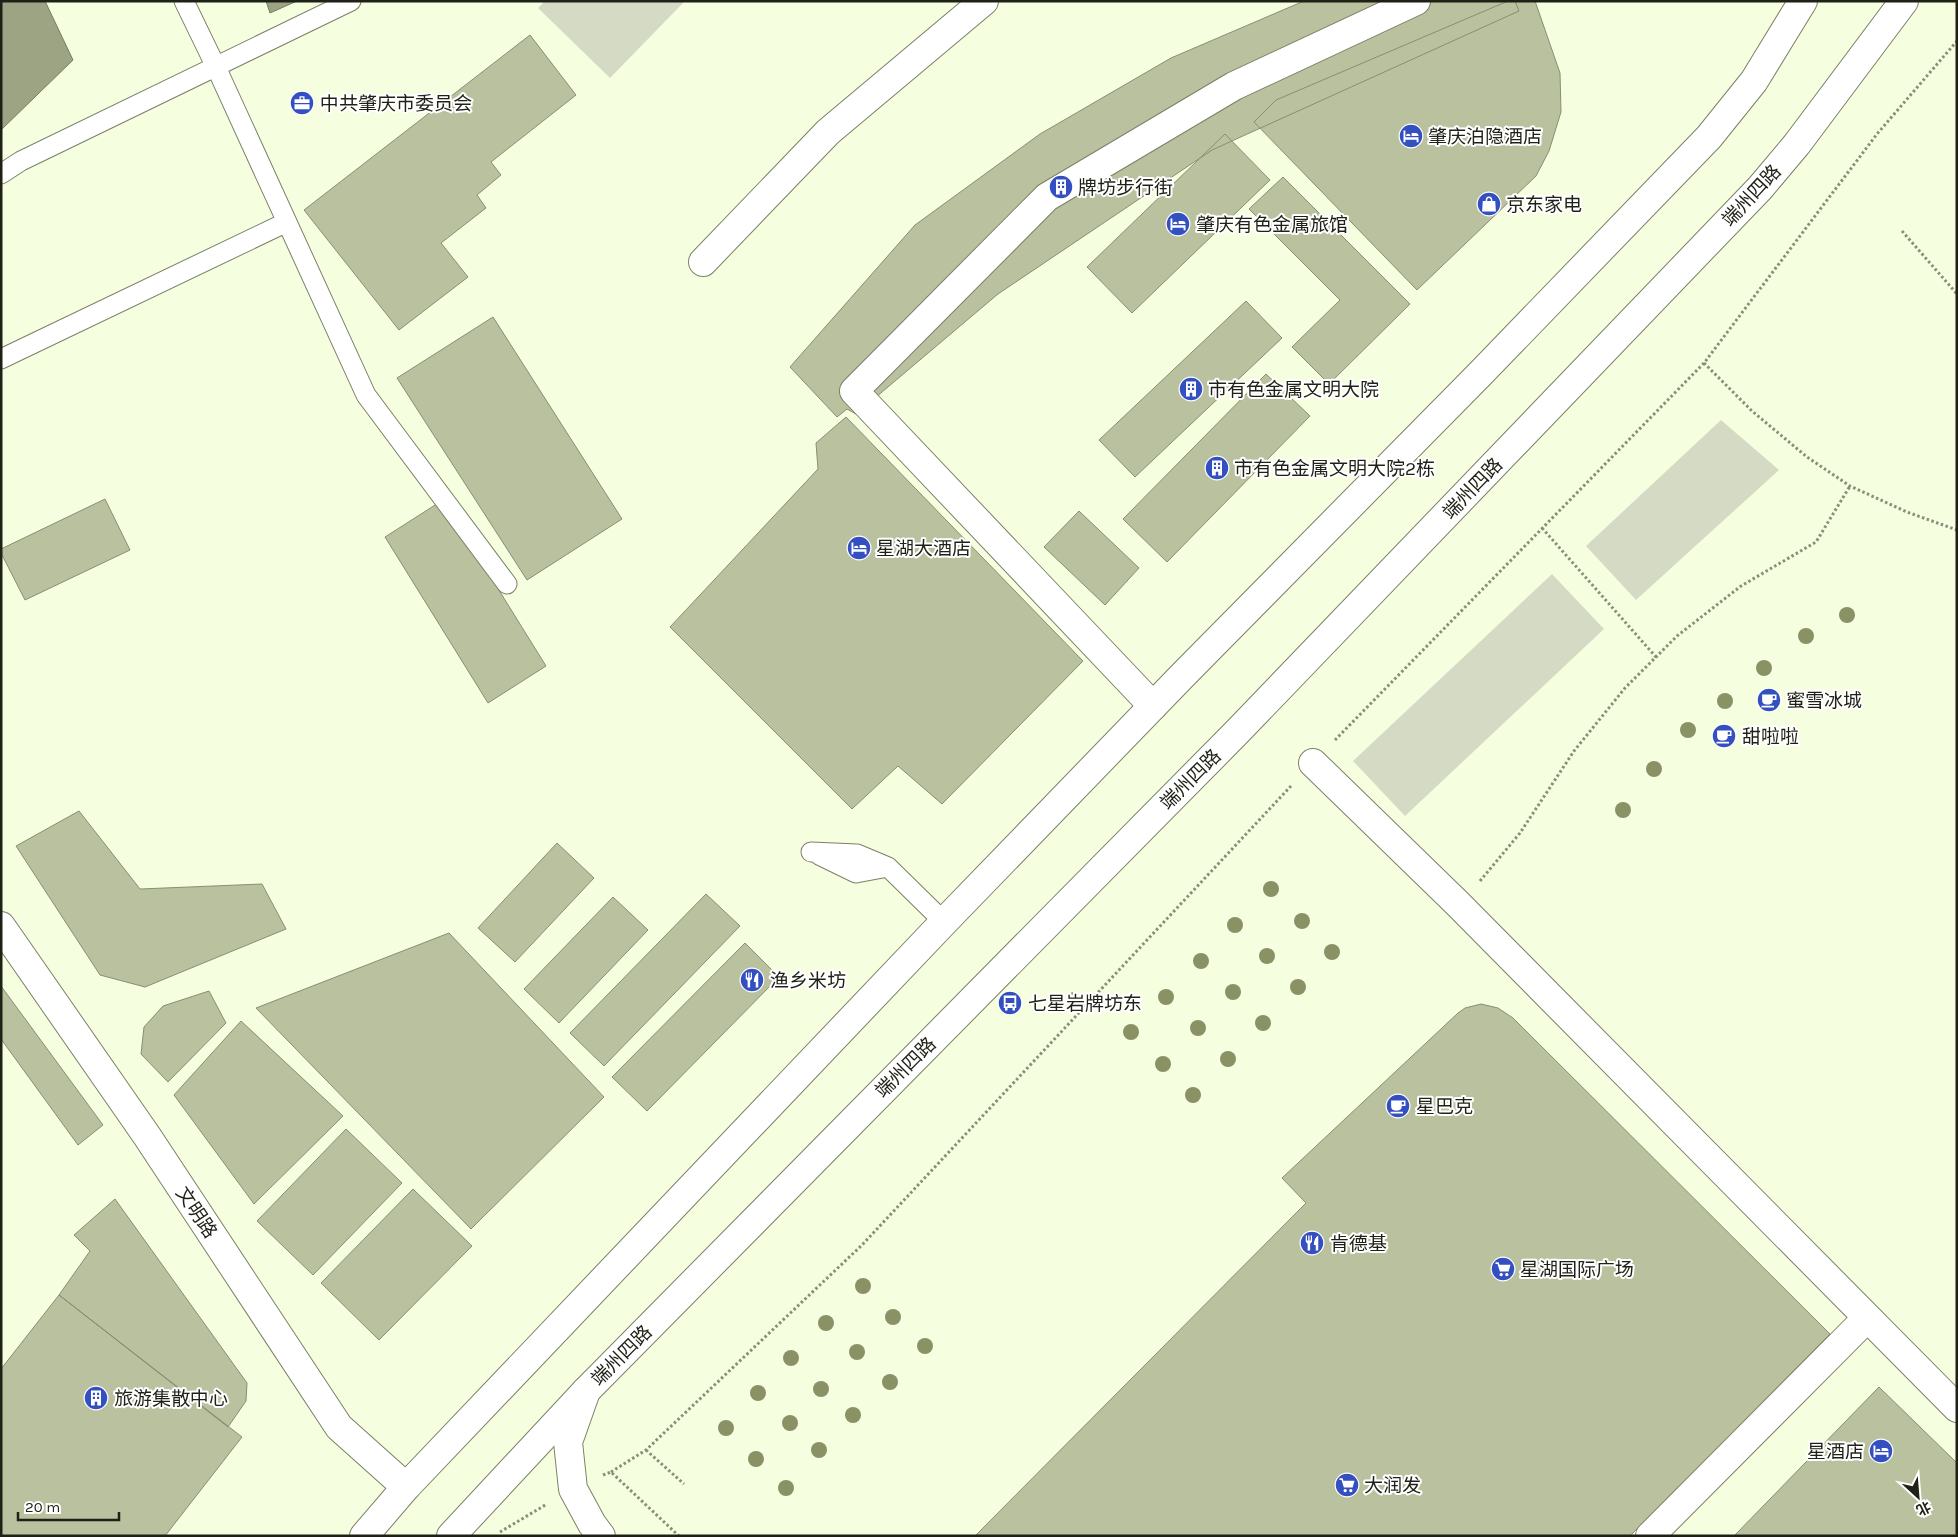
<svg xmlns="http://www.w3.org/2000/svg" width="1958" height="1537" font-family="Karla,'Noto Sans SC',sans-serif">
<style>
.green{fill:#d5dac5}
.water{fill:#9ca483;stroke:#767d63}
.building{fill:#b9c19f;stroke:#888e74}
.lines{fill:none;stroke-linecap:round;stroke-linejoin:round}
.service-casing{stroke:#7b8167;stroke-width:21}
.pedestrian-casing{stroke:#7b8167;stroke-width:30}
.minor-casing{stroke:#7b8167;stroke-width:30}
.tertiary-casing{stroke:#7b8167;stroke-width:30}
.primary-casing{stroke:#7b8167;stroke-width:30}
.path{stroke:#898e7a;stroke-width:3;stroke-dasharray:2.5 2.5;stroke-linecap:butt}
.service{stroke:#fff;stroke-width:19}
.pedestrian{stroke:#fff;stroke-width:28}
.minor{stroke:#fff;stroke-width:28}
.tertiary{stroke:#fff;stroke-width:28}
.primary{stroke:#fff;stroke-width:28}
.tree{fill:#899165}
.labels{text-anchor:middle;stroke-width:4;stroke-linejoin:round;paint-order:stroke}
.poi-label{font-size:19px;fill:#1f2117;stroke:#fff;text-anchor:start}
.street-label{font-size:19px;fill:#1f2117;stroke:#fff}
</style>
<rect width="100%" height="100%" fill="#f6fee0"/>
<path class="green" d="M545 1H685L610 78 538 8Z
M1721 420 1779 470 1636 600 1586 546Z
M1552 574 1604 629 1405 816 1353 761Z"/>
<path class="water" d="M1 1H45L73 60 1 130Z
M266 1H297L270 13Z"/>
<path class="building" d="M1304 1H1515L1519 11 1212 150 998 294 856 414 847 409 837 417 790 367 915 225 1040 134 1171 58Z
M1508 1H1535L1560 73 1561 112 1549 151 1536 176 1417 290 1254 122 1276 100Z
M530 35 576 95 491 162 501 175 477 195 486 208 441 243 468 277 399 330 304 210Z
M1225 134 1270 180 1132 313 1087 267Z
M1283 177 1410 304 1329 384 1292 347 1340 300 1249 209Z
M1246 301 1282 338 1135 477 1099 440Z
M493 317 622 519 527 580 397 378Z
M1266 374 1310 416 1167 562 1123 519Z
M846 417 1083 661 942 804 898 766 852 809 670 627 818 469 816 443Z
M105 499 130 550 25 600 1 553V549Z
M443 500 546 666 488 703 385 537Z
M1079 511 1139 568 1105 605 1044 547Z
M79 811 140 889 262 884 286 929 145 987 100 975 16 846Z
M557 843 594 878 515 962 478 928Z
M706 894 740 926 604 1066 570 1033Z
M613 897 648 930 559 1023 524 989Z
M449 933 604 1097 471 1229 256 1008Z
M745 943 779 977 647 1111 612 1077Z
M1 986 103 1125 78 1145 1 1039Z
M209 991 226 1023 168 1082 141 1054 144 1027 163 1006Z
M1481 1004 1498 1008 1513 1018 1830 1334 1630 1536H975L1306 1203 1282 1178 1458 1013 1465 1008Z
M241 1021 343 1116 254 1204 174 1095Z
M346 1129 402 1183 313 1275 257 1221Z
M413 1189 472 1246 379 1340 321 1283Z
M115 1199 247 1383 246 1401 228 1427 59 1295 90 1251 74 1235Z
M59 1295 242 1437 165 1536H1V1369Z
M1879 1387 1957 1463V1536H1734Z"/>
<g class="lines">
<g class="service-casing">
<path id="service" d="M184 1 216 67 366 395 507 584
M1 174 21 161 351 1
M1 359 287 222
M811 852 857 854 888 867 944 922
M819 855 856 873 888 867"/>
</g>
<g class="pedestrian-casing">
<path id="pedestrian" d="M1153 706 854 391 1047 197 1234 86 1416 1
M1650 1536 1867 1318"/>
</g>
<g class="minor-casing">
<path id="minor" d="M703 262 828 132 984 1
M1313 763 1457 903 1957 1408"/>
</g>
<g class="tertiary-casing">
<path id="tertiary" d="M1 926 147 1136 339 1427 406 1487
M586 1391 568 1442 573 1489 592 1524 601 1536"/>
</g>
<g class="primary-casing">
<path id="primary" d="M364 1536 406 1487 944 922 1184 674 1481 373 1709 137 1754 81 1803 1
M451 1536 586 1391 1238 731 1760 188 1797 144 1904 1"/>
</g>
<path class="path" d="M1902 231 1957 294
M1704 363 1752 411 1807 457 1850 486 1907 512 1957 530
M1542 528 1656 657
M1335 740 1704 363 1877 134 1957 41
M1480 881 1520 833 1574 751 1625 688 1677 636 1741 586 1816 542 1850 486
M1071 993 1086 1006
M646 1450 684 1484
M611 1472 646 1450 862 1245 1291 786
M603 1475 611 1472 679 1536
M500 1532 547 1504"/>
<use href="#service" class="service"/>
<use href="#pedestrian" class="pedestrian"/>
<use href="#minor" class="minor"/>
<use href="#tertiary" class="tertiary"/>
<use href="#primary" class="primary"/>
</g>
<g class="tree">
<circle cx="1847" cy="615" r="8"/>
<circle cx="1806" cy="636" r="8"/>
<circle cx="1764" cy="668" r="8"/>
<circle cx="1725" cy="701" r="8"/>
<circle cx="1688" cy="730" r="8"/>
<circle cx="1654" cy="769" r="8"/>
<circle cx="1623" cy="810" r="8"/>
<circle cx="1271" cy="889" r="8"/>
<circle cx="1302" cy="921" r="8"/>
<circle cx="1235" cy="925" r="8"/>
<circle cx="1332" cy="952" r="8"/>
<circle cx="1267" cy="956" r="8"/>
<circle cx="1201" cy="961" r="8"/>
<circle cx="1298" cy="987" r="8"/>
<circle cx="1233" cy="992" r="8"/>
<circle cx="1166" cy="997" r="8"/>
<circle cx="1263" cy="1023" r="8"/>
<circle cx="1198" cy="1028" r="8"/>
<circle cx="1131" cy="1032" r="8"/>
<circle cx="1228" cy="1059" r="8"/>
<circle cx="1163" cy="1064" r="8"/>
<circle cx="1193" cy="1095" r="8"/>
<circle cx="863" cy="1286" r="8"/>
<circle cx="893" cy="1317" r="8"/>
<circle cx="826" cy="1323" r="8"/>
<circle cx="925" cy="1346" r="8"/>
<circle cx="857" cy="1352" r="8"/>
<circle cx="791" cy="1358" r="8"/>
<circle cx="890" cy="1382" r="8"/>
<circle cx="821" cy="1389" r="8"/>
<circle cx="758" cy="1393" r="8"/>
<circle cx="853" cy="1415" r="8"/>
<circle cx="790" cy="1423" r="8"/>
<circle cx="726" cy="1428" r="8"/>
<circle cx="819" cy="1450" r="8"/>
<circle cx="756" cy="1459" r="8"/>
<circle cx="786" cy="1488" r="8"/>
</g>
<defs>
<g id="office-disc" transform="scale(1.25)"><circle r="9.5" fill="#344fc0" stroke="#fff"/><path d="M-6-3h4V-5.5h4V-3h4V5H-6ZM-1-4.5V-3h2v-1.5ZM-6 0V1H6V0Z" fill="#fff"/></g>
<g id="hotel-disc" transform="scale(1.25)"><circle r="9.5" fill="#344fc0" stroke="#fff"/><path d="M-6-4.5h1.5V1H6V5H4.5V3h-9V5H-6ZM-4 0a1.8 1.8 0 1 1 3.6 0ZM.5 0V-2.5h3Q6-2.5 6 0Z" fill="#fff"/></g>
<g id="building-disc" transform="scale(1.25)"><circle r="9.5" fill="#344fc0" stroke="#fff"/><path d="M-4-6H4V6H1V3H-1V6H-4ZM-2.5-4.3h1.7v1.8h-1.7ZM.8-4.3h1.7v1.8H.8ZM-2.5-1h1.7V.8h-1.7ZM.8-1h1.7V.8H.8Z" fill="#fff"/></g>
<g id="shop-disc" transform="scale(1.25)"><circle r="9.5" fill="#344fc0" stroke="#fff"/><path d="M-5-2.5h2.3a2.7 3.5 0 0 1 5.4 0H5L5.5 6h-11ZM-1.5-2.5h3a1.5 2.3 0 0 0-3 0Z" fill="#fff"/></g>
<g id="cafe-disc" transform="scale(1.25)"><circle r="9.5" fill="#344fc0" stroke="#fff"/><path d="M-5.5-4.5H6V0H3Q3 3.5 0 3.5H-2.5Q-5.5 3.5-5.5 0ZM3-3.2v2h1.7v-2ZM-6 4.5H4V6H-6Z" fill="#fff"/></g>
<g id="restaurant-disc" transform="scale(1.25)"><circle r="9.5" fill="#344fc0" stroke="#fff"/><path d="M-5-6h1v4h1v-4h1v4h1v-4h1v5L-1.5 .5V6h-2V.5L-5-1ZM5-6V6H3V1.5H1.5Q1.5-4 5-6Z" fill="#fff"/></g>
<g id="bus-disc" transform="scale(1.25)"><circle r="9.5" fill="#344fc0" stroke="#fff"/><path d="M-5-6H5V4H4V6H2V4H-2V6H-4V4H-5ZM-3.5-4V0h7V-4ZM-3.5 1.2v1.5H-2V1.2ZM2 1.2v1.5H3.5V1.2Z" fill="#fff"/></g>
<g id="supermarket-disc" transform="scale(1.25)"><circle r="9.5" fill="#344fc0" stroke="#fff"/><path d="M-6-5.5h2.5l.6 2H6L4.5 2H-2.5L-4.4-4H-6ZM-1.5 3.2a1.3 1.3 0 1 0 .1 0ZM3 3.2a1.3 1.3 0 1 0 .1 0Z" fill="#fff"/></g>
</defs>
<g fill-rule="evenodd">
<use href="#office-disc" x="302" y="103"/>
<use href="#hotel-disc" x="1411" y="136"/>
<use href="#building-disc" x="1061" y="187"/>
<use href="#shop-disc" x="1489" y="204"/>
<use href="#hotel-disc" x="1178" y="224"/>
<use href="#building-disc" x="1191" y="389"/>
<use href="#building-disc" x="1217" y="468"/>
<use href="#hotel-disc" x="859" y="548"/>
<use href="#cafe-disc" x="1769" y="700"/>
<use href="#cafe-disc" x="1724" y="736"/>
<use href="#restaurant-disc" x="752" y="980"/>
<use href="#bus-disc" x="1010" y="1003"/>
<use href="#cafe-disc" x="1398" y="1106"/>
<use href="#restaurant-disc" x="1312" y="1243"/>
<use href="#supermarket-disc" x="1503" y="1269"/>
<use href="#building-disc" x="96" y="1398"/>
<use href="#hotel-disc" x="1881" y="1451"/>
<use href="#supermarket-disc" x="1347" y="1485"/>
</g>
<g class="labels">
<g class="poi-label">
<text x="320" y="110">中共肇庆市委员会</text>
<text x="1428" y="143">肇庆泊隐酒店</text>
<text x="1078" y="194">牌坊步行街</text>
<text x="1506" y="211">京东家电</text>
<text x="1196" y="231">肇庆有色金属旅馆</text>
<text x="1208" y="396">市有色金属文明大院</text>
<text x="1234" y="475">市有色金属文明大院2栋</text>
<text x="876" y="555">星湖大酒店</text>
<text x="1786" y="707">蜜雪冰城</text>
<text x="1742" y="743">甜啦啦</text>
<text x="770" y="987">渔乡米坊</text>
<text x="1028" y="1010">七星岩牌坊东</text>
<text x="1416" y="1113">星巴克</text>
<text x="1330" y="1250">肯德基</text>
<text x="1520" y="1276">星湖国际广场</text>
<text x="114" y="1405">旅游集散中心</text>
<text x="1864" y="1458" text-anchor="end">星酒店</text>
<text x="1364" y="1492">大润发</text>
</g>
<g class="street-label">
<text transform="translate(1751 195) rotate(-47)" y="7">端州四路</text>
<text transform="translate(1472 488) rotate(-46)" y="7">端州四路</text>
<text transform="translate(1190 779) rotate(-45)" y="7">端州四路</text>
<text transform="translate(905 1067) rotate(-45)" y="7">端州四路</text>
<text transform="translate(197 1212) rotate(56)" y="7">文明路</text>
<text transform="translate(621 1355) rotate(-45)" y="7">端州四路</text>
</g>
</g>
<rect width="1958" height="1537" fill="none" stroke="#1f2117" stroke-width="5"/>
<g transform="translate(1918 1497) rotate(154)" stroke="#ffffff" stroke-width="4" paint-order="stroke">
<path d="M0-4L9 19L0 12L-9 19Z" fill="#1f2117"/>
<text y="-8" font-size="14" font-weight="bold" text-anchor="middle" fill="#1f2117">北</text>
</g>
<path d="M18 1512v8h101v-8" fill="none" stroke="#1f2117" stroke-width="2.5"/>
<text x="25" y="1512" font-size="15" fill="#1f2117" stroke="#ffffff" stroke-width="4" paint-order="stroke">20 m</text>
</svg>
